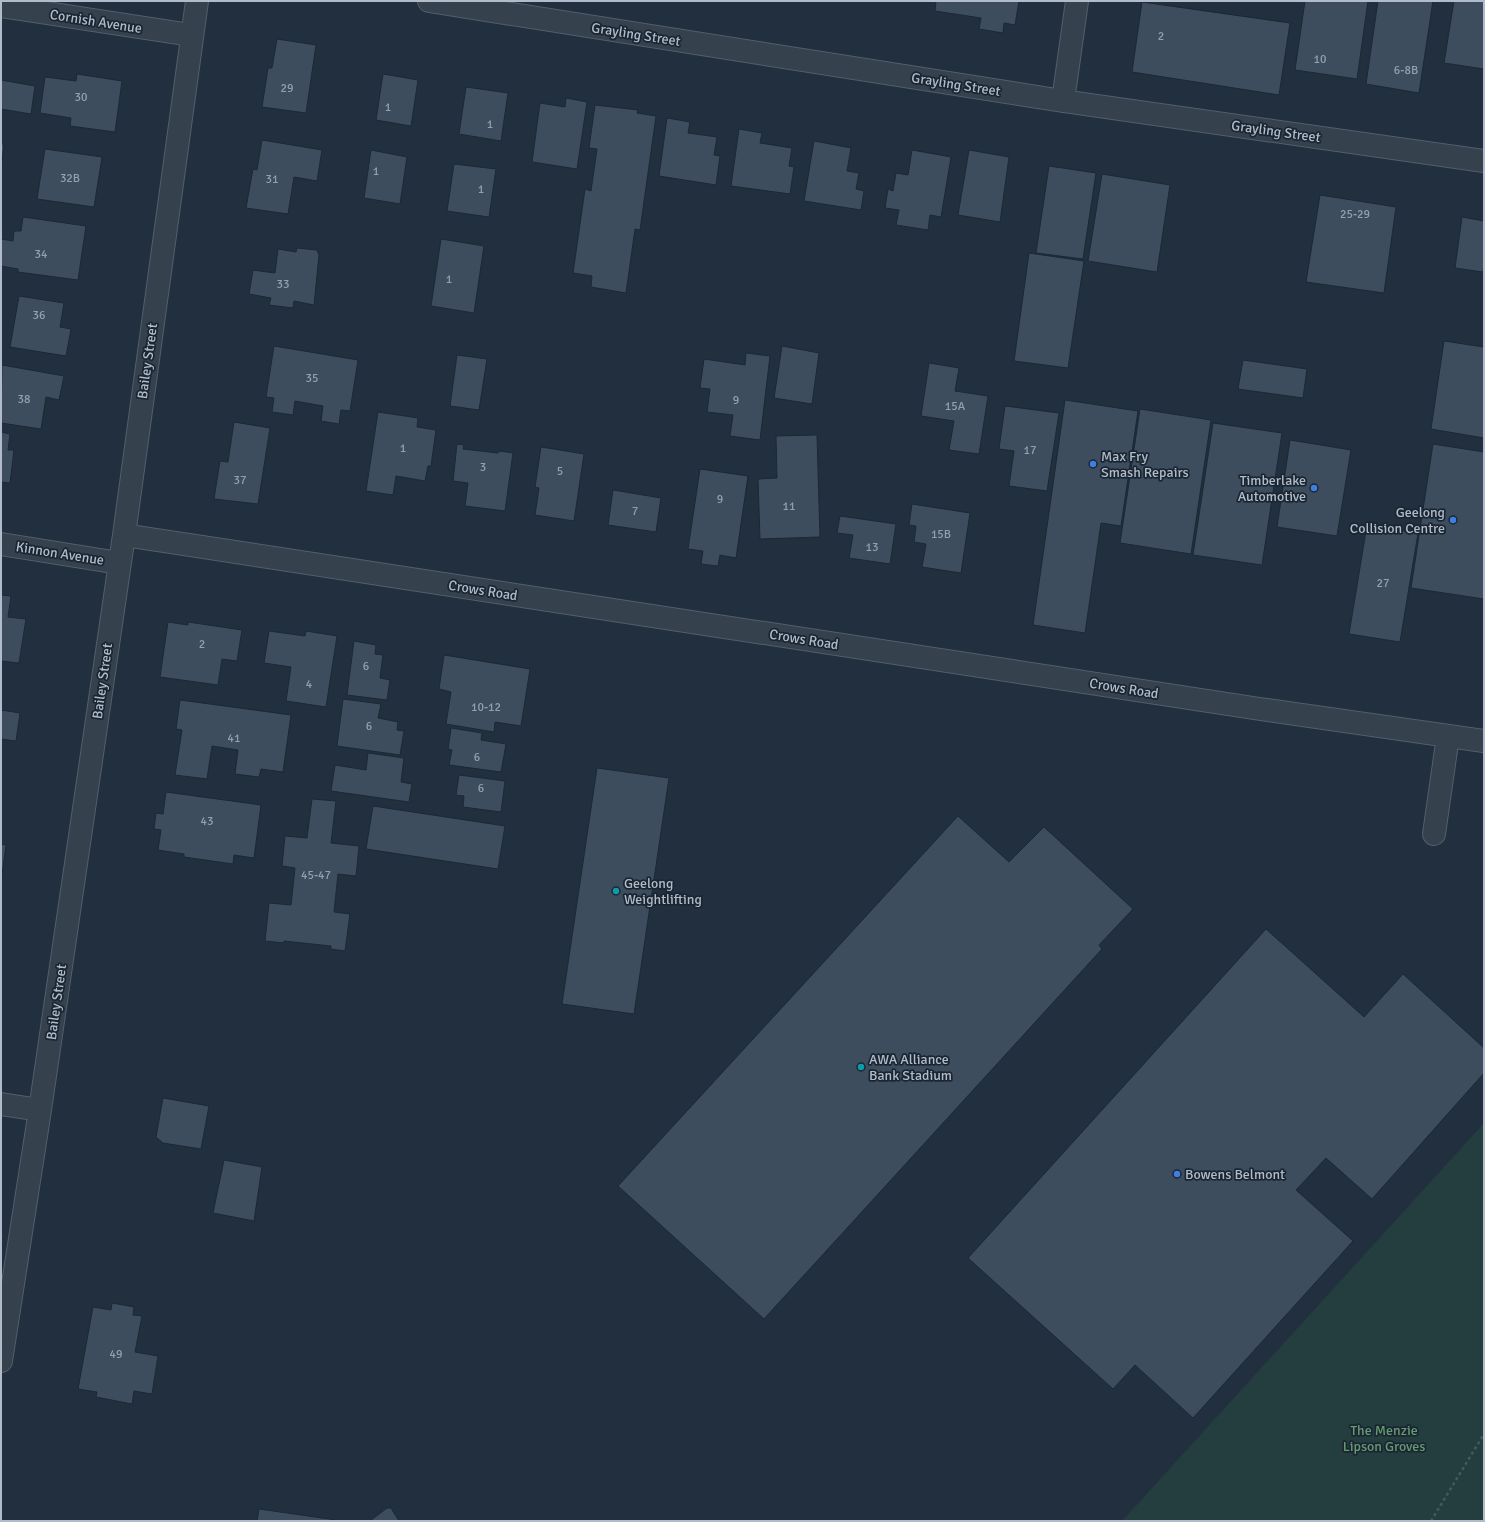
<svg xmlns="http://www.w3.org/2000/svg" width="1485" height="1522" font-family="Signika,sans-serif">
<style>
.green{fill:#243d3f}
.building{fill:#3d4d5e;stroke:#1d2835}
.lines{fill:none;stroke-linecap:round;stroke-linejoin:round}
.minor-casing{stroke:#545e6c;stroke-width:24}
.path{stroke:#415a5c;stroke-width:2.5;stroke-dasharray:3 3;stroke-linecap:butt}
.minor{stroke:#36414e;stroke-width:22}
.shop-dot{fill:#3f7fe0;stroke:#1b2633;stroke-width:1.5}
.culture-dot{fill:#0f9aa8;stroke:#1b2633;stroke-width:1.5}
.labels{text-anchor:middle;stroke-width:3.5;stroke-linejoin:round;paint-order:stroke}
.number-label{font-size:12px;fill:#94a0ae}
.street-label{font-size:14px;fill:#b1bbc9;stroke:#1b2633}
.poi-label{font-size:14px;fill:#b1bbc9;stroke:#1b2633;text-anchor:start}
.park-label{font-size:14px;fill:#669c71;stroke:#1b2633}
</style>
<rect width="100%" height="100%" fill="#212f3e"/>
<path class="green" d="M1484 1123V1521H1122Z"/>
<path class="building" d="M936 1H1019L1015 25 1004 23 1003 33 979 29 981 18 935 11Z
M1305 1H1368L1357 79 1295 70Z
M1378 1H1433L1419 93 1366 84Z
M1454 1H1484V69L1444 63Z
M1142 2 1290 23 1279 95 1132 72Z
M277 39 316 45 306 113 262 107 268 68H272Z
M77 74 122 81 115 132 70 126 71 118 40 113 45 77 76 81Z
M383 74 418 80 411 126 376 120Z
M1 80 35 86 31 114 1 109Z
M466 87 508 93 501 141 459 134Z
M566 98 587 102 577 169 532 162 540 103 565 107Z
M595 105 638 110 637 113 656 116 640 230 635 229 626 293 591 287 592 276 573 273 585 189 591 191 597 149 589 148Z
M667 118 690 122 688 133 717 137 714 155 720 156 716 185 659 176Z
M739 129 762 133 760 143 792 148 789 166 794 167 790 194 731 186Z
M262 140 322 150 317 181 294 177 288 214 246 208 253 169 257 170Z
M814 141 851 148 847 171 859 173 856 189 864 191 861 210 804 201Z
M1 144H4L1 170Z
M45 149 102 157 94 207 37 199Z
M371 150 407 157 400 204 364 198Z
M912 150 951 157 941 217 930 215 928 230 896 225 899 210 885 208 888 189 893 191 896 173 908 175Z
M969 150 1009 157 1000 222 958 215Z
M454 164 496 169 489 217 447 211Z
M1049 166 1096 173 1083 259 1036 253Z
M1102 174 1170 185 1157 272 1088 261Z
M1320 195 1396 207 1384 293 1306 282Z
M23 217 86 226 78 280 18 272V269L1 266V239L13 241 14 231H21Z
M1462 217 1484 221V264L1483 272 1455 268Z
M441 239 484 246 474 313 431 306Z
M297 248 317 250 319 255 314 305 294 301 293 308 269 305 271 298 249 294 253 270 275 273 278 249 296 252Z
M1029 253 1084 261 1068 368 1014 361Z
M19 296 64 303 60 327 71 329 66 356 10 347Z
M1444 341 1484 347V438L1431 429Z
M274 346 358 360 350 411 341 410 339 424 321 421 323 406 295 401 293 415 272 412 274 398 266 397Z
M782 346 819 353 812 404 774 398Z
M746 353 770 356 760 440 730 436 733 415 707 412 710 389 700 388 704 359 745 365Z
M457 355 487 359 479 410 450 406Z
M1243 360 1307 369 1303 398 1238 389Z
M929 363 959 368 955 391 988 396 979 454 949 450 954 421 921 416Z
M2 365 64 376 59 400 46 397 41 429 1 423Z
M1065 400 1138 411 1121 526 1101 523 1085 633 1033 625Z
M1005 406 1059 413 1047 491 1009 486 1014 451 999 449Z
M1140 409 1211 420 1191 554 1120 543Z
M378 412 418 418 417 427 436 430 431 466H428L425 481 396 476 393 495 366 491Z
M234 422 270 428 258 504 214 499 220 461 228 462Z
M1213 423 1282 433 1262 565 1193 555Z
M1 432 10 434 8 450H14L10 483 1 482Z
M817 435 820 537 760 539 758 479 777 478 776 436Z
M1290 440 1351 450 1337 536 1277 527Z
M457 444 464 445 463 449 498 453 499 451 513 453 505 511 465 506 468 483 453 481Z
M1433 444 1484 452V599L1411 588Z
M541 447 584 454 574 521 535 515 539 488 535 487Z
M700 469 748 476 736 558 720 555 718 566 701 564 703 551 688 549Z
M613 490 661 498 656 532 608 525Z
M912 504 970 513 961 573 922 567 926 544 914 542 916 526 909 525Z
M840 516 896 524 890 564 849 558 853 535 837 533Z
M1367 525 1418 533 1400 642 1349 634Z
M1 595 11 596 8 617 26 619 19 663 1 661Z
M168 622 188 625V622L242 630 237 661 222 659 218 685 160 677Z
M269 631 305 636 306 631 337 636 326 707 286 701 291 667 264 663Z
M354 641 376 645 375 654 383 655 380 678 390 680 387 700 347 695Z
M444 655 530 669 521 726 495 722 494 732 446 724 451 692 439 689Z
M343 699 381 704 378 718 398 722 397 730 404 731 400 755 337 746Z
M180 700 291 715 283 772 261 769 259 777 235 774 238 750 212 746 207 779 175 775 182 730 176 729Z
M1 710 20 713 16 741 1 739Z
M451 728 482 733 481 740 506 744 501 772 449 765 452 750 448 749Z
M368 753 404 758 401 782 412 784 409 802 331 791 335 765 366 770Z
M597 768 669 778 634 1014 562 1004Z
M459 775 505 781 501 812 463 807 464 796 456 795Z
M166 792 261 805 254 858 234 855 233 864 184 857V854L158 850 161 830 154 829 156 813 163 814Z
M312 799 336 801 331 843 359 846 356 876 338 874 334 912 350 914 345 951 331 949V946L284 941V943L265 941 269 903 291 905 295 868 282 866 285 836 307 838Z
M373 806 505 826 498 869 366 849Z
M958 816 1009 862 1044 827 1133 909 1099 945 1102 949 764 1319 618 1186Z
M1 844 6 845 1 883Z
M1266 929 1364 1017 1403 974 1484 1048V1073L1372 1199 1326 1158 1296 1190 1353 1241 1193 1418 1135 1365 1113 1389 968 1258Z
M163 1098 209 1106 201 1149 163 1143 156 1137Z
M224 1160 262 1167 254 1221 213 1213Z
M112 1303 134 1307 133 1315 142 1316 135 1352 158 1356 152 1394 134 1391 132 1404 96 1397 97 1392 78 1389 93 1307 111 1310Z
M387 1508H391L399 1521H370Z
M259 1509 343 1521H257Z"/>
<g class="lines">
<g class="minor-casing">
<path id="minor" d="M429 1 1063 101 1484 161
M1 6 191 35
M1063 101 1077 1
M124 535 1260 709 1484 741
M1 544 119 563
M1434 834 1448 736
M1 1104 40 1110
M1 1361 40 1110 124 535 197 1"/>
</g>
<path class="path" d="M1431 1521 1484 1434"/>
<use href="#minor" class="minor"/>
</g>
<g class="shop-dot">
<circle cx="1093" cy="464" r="4"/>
<circle cx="1314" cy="488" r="4"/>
<circle cx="1453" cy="520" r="4"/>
<circle cx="1177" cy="1174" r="4"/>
</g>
<g class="culture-dot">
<circle cx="616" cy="891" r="4"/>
<circle cx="861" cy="1067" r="4"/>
</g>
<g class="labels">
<g class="number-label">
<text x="1161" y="40">2</text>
<text x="1320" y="63">10</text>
<text x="1406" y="74">6-8B</text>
<text x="287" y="92">29</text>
<text x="81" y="101">30</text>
<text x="388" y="111">1</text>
<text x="490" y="128">1</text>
<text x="376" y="175">1</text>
<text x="70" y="182">32B</text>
<text x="272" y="183">31</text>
<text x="481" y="193">1</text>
<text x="1355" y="218">25-29</text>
<text x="41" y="258">34</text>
<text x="449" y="283">1</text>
<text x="283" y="288">33</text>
<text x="39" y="319">36</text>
<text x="312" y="382">35</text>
<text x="24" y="403">38</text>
<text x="736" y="404">9</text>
<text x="955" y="410">15A</text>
<text x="403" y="452">1</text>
<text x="1030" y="454">17</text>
<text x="483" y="471">3</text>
<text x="560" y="475">5</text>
<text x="240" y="484">37</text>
<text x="720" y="503">9</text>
<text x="789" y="510">11</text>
<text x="635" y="515">7</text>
<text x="941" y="538">15B</text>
<text x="872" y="551">13</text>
<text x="1383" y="587">27</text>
<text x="202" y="648">2</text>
<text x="366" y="670">6</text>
<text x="309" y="688">4</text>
<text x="486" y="711">10-12</text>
<text x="369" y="730">6</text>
<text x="234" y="742">41</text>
<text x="477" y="761">6</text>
<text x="481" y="792">6</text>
<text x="207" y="825">43</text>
<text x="316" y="879">45-47</text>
<text x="116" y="1358">49</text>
</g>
<g class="street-label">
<text transform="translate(96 21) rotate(9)" y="5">Cornish Avenue</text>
<text transform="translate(636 34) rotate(9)" y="5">Grayling Street</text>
<text transform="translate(956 84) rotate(9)" y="5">Grayling Street</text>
<text transform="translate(1276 131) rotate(8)" y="5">Grayling Street</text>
<text transform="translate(147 361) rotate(-82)" y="5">Bailey Street</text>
<text transform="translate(60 553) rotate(9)" y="5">Kinnon Avenue</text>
<text transform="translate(483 590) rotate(9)" y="5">Crows Road</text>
<text transform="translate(804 639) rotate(9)" y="5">Crows Road</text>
<text transform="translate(102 681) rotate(-82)" y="5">Bailey Street</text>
<text transform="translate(1124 688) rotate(9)" y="5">Crows Road</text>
<text transform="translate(56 1002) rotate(-82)" y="5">Bailey Street</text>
</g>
<g class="poi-label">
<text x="1101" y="461">Max Fry<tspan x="1101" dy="16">Smash Repairs</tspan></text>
<text x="1306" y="485" text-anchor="end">Timberlake<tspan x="1306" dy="16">Automotive</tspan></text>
<text x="1445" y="517" text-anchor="end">Geelong<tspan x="1445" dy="16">Collision Centre</tspan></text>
<text x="624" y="888">Geelong<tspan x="624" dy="16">Weightlifting</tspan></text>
<text x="869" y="1064">AWA Alliance<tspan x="869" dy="16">Bank Stadium</tspan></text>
<text x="1185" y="1179">Bowens Belmont</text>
</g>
<g class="park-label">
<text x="1384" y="1435">The Menzie<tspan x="1384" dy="16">Lipson Groves</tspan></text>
</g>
</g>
<rect width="1485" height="1522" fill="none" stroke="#b1bbc9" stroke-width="4"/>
</svg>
